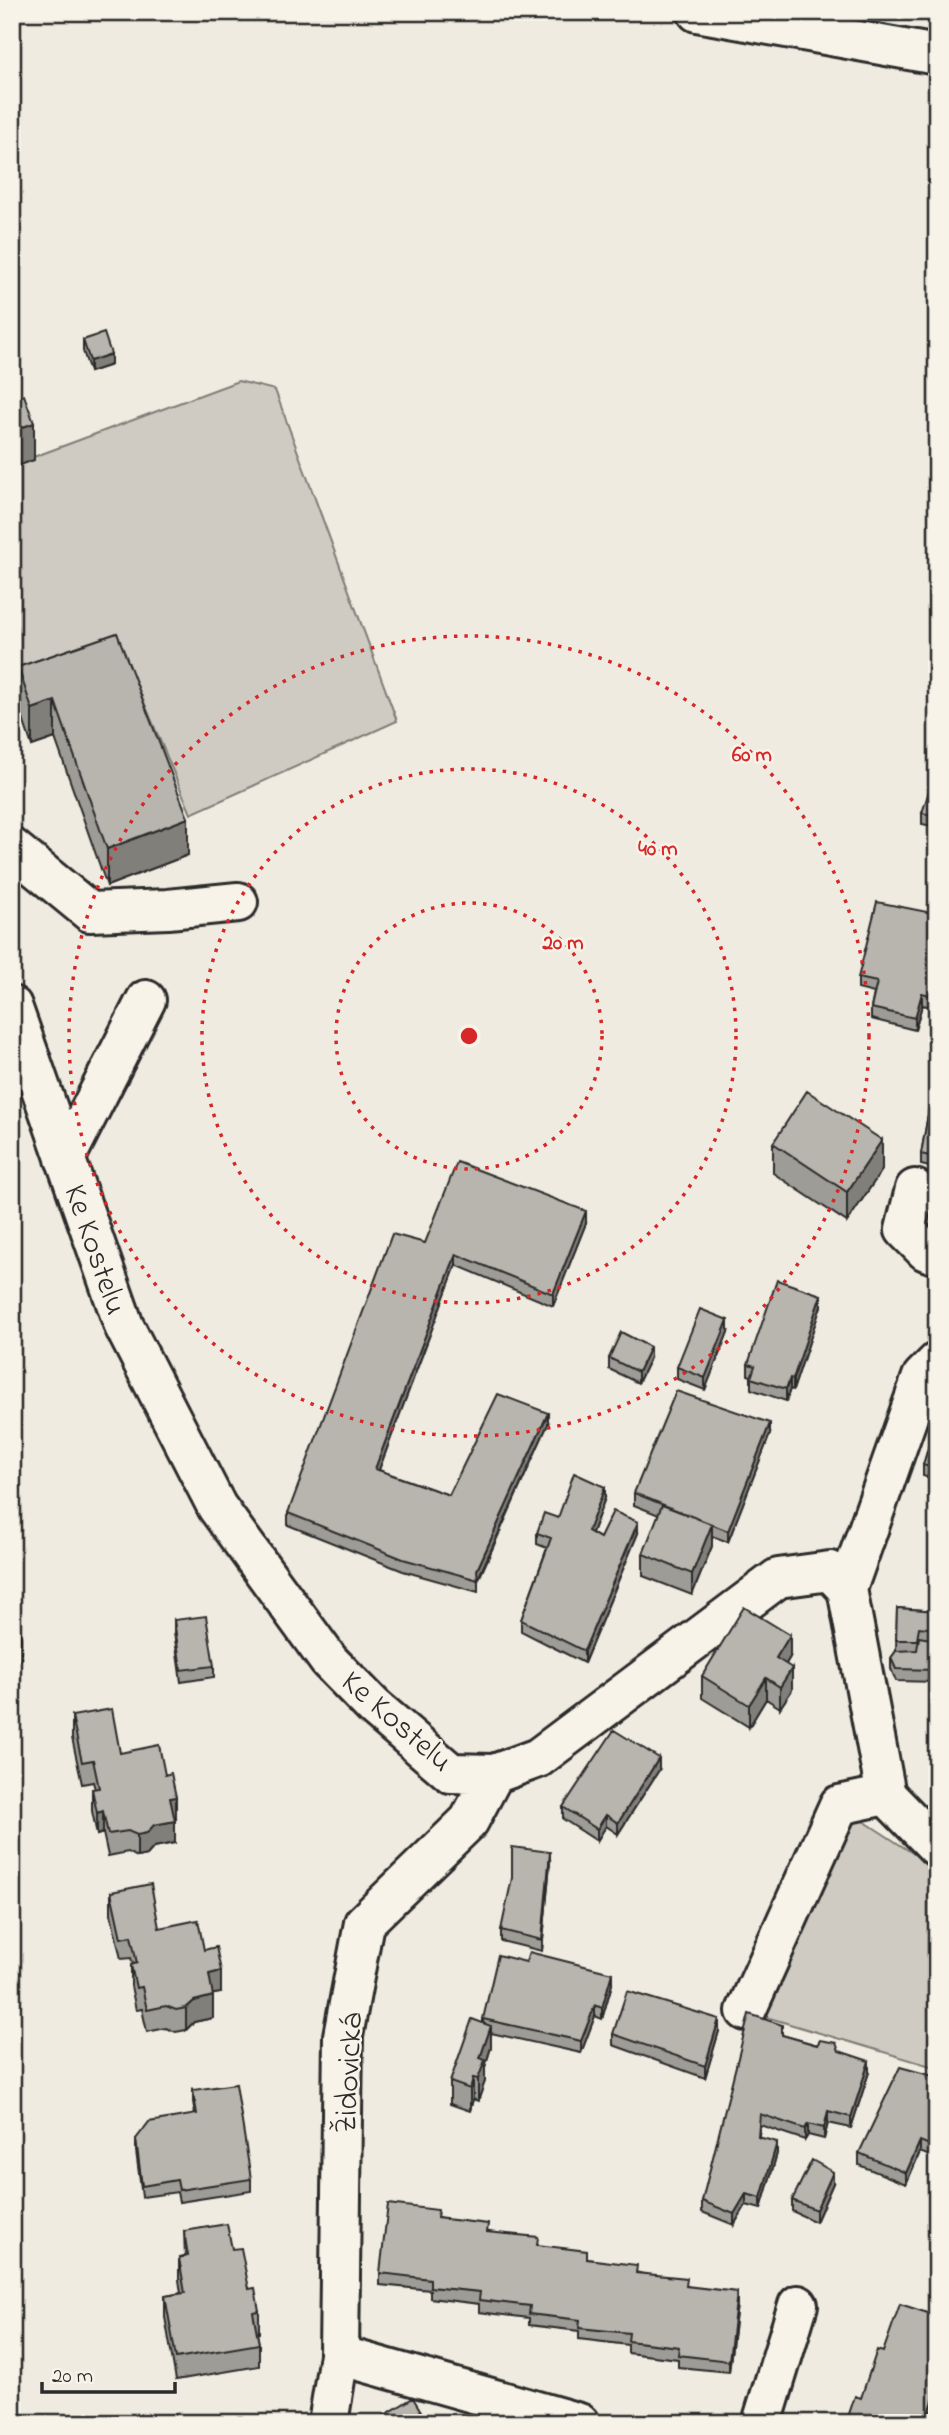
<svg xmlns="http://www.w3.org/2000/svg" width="949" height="2435" font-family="'Indie Flower',sans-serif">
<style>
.green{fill:#cfcbc2;stroke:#7d7b76;stroke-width:2}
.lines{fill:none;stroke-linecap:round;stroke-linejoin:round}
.street-casing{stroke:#2b2b2b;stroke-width:44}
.primary-casing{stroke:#2b2b2b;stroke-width:44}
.street{stroke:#f7f3e8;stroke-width:38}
.primary{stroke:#f7f3e8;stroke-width:38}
.wall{fill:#9e9c96;stroke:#2b2b2b;stroke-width:2}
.shaded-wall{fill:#817f7a;stroke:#2b2b2b;stroke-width:2}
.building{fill:#b8b5ae;stroke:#2b2b2b;stroke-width:2}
.ring{fill:none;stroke:#d62828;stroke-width:3.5;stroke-dasharray:3.5 7}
.labels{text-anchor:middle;stroke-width:5;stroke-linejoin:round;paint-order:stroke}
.street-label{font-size:32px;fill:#2b2b2b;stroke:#f7f3e8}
.centre{fill:#d62828;stroke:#f7f3e8;stroke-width:3.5}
.ring-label{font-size:21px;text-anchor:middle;font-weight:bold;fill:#d62828;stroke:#f7f3e8;stroke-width:5;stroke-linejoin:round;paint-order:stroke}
</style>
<rect width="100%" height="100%" fill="#efebe0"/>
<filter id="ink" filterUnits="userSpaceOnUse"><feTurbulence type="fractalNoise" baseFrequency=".0143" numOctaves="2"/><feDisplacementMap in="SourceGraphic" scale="14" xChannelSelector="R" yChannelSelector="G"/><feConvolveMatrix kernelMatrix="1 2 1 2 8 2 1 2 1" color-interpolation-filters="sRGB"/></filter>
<g filter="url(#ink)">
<path class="green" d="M238 381 275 390 397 721 191 814 120 645 12 684V465Z
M839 1805 937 1869V2068L746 2011Z"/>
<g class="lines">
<g class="street-casing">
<path id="street" d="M12 848 90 912 168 909 238 902
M12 1006 124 1326 217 1507 329 1661 374 1707 451 1773 494 1774 538 1758 778 1578 830 1571 847 1589 886 1795 937 1847
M65 1159 146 1000
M915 1189 905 1230 926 1251 937 1255
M847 1589 922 1377 937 1362
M746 2011 839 1805 886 1795
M339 2355 579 2423
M328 2423 339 2355 343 2036 364 1923 469 1821 494 1774
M762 2423 798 2305"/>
</g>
<g class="primary-casing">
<path id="primary" d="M697 12 937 55"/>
</g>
<use href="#street" class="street"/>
<use href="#primary" class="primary"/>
</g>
<path class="wall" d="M83 340 111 365 90 372 83 351Z
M117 633 188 855 107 886 55 738 32 746 18 704V667Z
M937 780V827L922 824V813Z
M937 914V1008L922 1005 915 1030 871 1019V1008L874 993 858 989V978Z
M937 1064V1148L934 1168 921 1165V1154Z
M773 1143 882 1170 847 1222 773 1173Z
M586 1223 553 1306 456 1265 379 1470 449 1495 548 1424 478 1581V1592L403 1571 288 1525V1513L425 1243Z
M821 1306 793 1390 790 1389 786 1401 751 1389V1376L748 1375V1364Z
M728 1332 705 1390 677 1379V1367Z
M609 1358H650L638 1383 609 1369Z
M937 1419V1480L923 1476V1465Z
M770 1434 728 1542 712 1536V1546L692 1595 643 1576V1554L659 1515 634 1505V1493Z
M605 1498 592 1533 600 1538 638 1533 584 1663 521 1631V1620L547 1548 537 1544V1533L558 1518Z
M12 1588 21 1639V1660L12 1662Z
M897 1608 937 1611V1682L896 1681 891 1669V1658L896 1651Z
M174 1620 214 1666V1677L181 1682 174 1632Z
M790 1657 786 1664 792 1690 780 1708 766 1699 749 1727 702 1698V1676Z
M72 1716 120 1753 165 1775 176 1819H174L175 1843 154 1847 147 1855 137 1857 128 1852 108 1856 103 1833 97 1835 92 1811V1789H95L93 1782 82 1784 72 1738Z
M937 1752V1787L933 1786V1775Z
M659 1770 618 1834 606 1826 597 1841 563 1819V1807Z
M550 1863 542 1951 501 1941V1930Z
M111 1892 159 1928 204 1950 221 1993 212 1994 213 2018 194 2022 186 2030 176 2032 166 2028 147 2032 142 2009 136 2010 131 1986V1965L133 1964 131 1958 121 1959 111 1914Z
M612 1984 602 2019 595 2016 581 2053 491 2033V2047L485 2067V2081L478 2101 473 2099 470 2111 450 2104V2082L483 2022V2019Z
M719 2031 705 2078 613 2045V2034Z
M782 2035 839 2051 869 2072 851 2128 828 2123 824 2139 808 2135 805 2140 760 2125 759 2137 777 2153 761 2209 746 2205 734 2225 702 2212V2201Z
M937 2077V2159L920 2152 906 2184 859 2165V2153Z
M193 2090 251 2179V2191L179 2202 177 2192 142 2197 136 2151V2139L195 2114 193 2102Z
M833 2183 816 2222 792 2211V2200Z
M438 2218 687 2286 737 2304 729 2372 678 2367V2359L628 2353V2345L579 2339V2331L529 2325V2318L479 2312V2304L430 2298V2290L380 2285V2273Z
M184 2231 232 2249 259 2311V2333H257L259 2344V2366L176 2380 165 2317V2296L181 2293 179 2280V2258L185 2257Z"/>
<path class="shaded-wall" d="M111 354V365L90 372V361Z
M34 423V460L12 468V431Z
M55 701V738L32 746V709Z
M188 818V855L107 886V849Z
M922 993V1005L915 1030V1018Z
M937 1136V1148L934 1168V1157Z
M882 1140V1170L847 1222V1192Z
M586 1211V1223L553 1306V1294Z
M456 1254V1265L375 1480V1469Z
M821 1295V1306L793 1390V1379Z
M728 1320V1332L705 1390V1378Z
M650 1347V1358L638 1383V1372Z
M790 1378V1389L786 1401V1389Z
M548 1413V1424L477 1581V1570Z
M770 1423V1434L728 1542V1531Z
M605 1487V1498L588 1543V1531Z
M638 1522V1533L584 1663V1651Z
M712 1524V1546L692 1595V1574Z
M790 1635V1657L776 1680V1658Z
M792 1668V1690L780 1708V1687Z
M766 1678V1699L749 1727V1705Z
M659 1758V1770L618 1834V1823Z
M176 1797V1819L170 1820V1798Z
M103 1811V1833L97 1835V1813Z
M606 1815V1826L597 1841V1829Z
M175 1821V1843L154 1847 147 1855 137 1857V1835L154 1825Z
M550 1852V1863L542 1951V1940Z
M221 1971V1993L209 1995V1974Z
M612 1973V1984L602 2019V2008Z
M213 1996V2018L194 2022 186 2030V2008L194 2001Z
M595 2005V2016L581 2053V2041Z
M719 2019V2031L705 2078V2066Z
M491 2026V2047L485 2067V2081L478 2101V2079L480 2058Z
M869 2061V2072L851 2128V2117Z
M473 2078V2099L470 2111V2089Z
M828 2111V2123L824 2139V2128Z
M808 2124V2135L805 2140V2129Z
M920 2141V2152L906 2184V2173Z
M777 2142V2153L761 2209V2198Z
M833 2172V2183L816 2222V2210Z
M746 2194V2205L734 2225V2214Z
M737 2292V2304L729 2372V2361Z
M937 2389V2401L929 2423H926Z"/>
<path class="building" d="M104 333 111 354 90 361 83 340Z
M24 395 34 423 12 431V399Z
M117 633 188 818 107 849 55 701 32 709 18 667Z
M933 779 937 780V816L922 813Z
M877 902 937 914V997L922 993 915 1018 871 1008 877 982 858 978Z
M937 1064V1136L934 1157 921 1154Z
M807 1091 882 1140 847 1192 773 1143Z
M457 1162 586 1211 553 1294 456 1254 375 1469 449 1495 498 1394 548 1413 477 1570 478 1580 403 1559 288 1513 392 1234 425 1243Z
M777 1280 821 1295 793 1379 790 1378 786 1389 751 1378 755 1366 748 1364Z
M700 1309 728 1320 705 1378 677 1367Z
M621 1332 650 1347 638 1372 609 1358Z
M676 1391 770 1423 728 1531 634 1493Z
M937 1419V1469L923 1465Z
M574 1473 605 1487 588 1531 600 1538 613 1511 638 1522 584 1651 521 1620 551 1538 537 1533 544 1513 558 1518Z
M662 1505 712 1524 692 1574 643 1554Z
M12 1588 21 1639 12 1640Z
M744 1607 790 1635 776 1658 792 1668 780 1687 766 1678 749 1705 702 1676Z
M897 1608 937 1611V1629L919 1627 917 1640H896Z
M206 1616 214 1666 181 1670 174 1620Z
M919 1637 937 1640V1670L896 1669 891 1658 896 1651 917 1650Z
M112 1709 120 1753 159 1745 165 1775 171 1773 176 1797 170 1798 175 1821 154 1825 147 1833 137 1835 128 1831 108 1834 103 1811 97 1813 92 1789 99 1788 93 1760 82 1762 72 1716Z
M614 1730 659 1758 618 1823 606 1815 597 1829 563 1807Z
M937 1752V1775H933Z
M512 1847 550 1852 542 1940 501 1930 512 1878Z
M151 1884 159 1928 198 1920 204 1950 216 1947 221 1971 209 1974 213 1996 194 2001 186 2008 176 2010 166 2006 147 2010 142 1987 136 1988 131 1965 137 1963 131 1936 121 1938 111 1892Z
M529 1952 612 1973 602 2008 595 2005 581 2041 483 2019 498 1955 526 1962Z
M627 1991 719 2019 705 2066 613 2034Z
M749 2014 782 2025V2035L817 2045 820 2040 836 2043 839 2051 869 2061 851 2117 828 2111 824 2128 808 2124 805 2129 760 2114 758 2137 777 2142 761 2198 746 2194 734 2214 702 2201Z
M472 2019 491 2026 480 2058 485 2060 478 2079 473 2078 470 2089 450 2082Z
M900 2067 937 2077V2148L920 2141 906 2173 859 2153Z
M236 2084 251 2179 179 2190 177 2180 142 2186 136 2139 149 2122 197 2114 193 2090Z
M812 2160 833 2172 816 2210 792 2200Z
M388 2204 438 2210 437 2218 488 2224 487 2232 538 2237 537 2245 587 2251V2259L637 2265 636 2273 687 2278 686 2286 737 2292 729 2361 678 2355 679 2347 628 2341 629 2333 579 2328 580 2320 529 2314 530 2306 479 2300 480 2292 430 2287V2279L380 2273Z
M227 2224 232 2249 241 2248 249 2289 255 2288 259 2311 253 2312 259 2344 176 2358 165 2296 185 2293 179 2258 188 2256 184 2231Z
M900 2304 937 2316V2389L926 2421 920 2419 919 2423H846L855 2396 861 2398 877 2350 883 2352Z
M413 2398 428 2423H372Z"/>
</g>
<g class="ring">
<circle cx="469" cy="1036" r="133"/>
<circle cx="469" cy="1036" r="267"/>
<circle cx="469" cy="1036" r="400"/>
</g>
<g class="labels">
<g class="street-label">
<text transform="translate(97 1249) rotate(71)" y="11">Ke Kostelu</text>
<text transform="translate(398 1720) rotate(41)" y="11">Ke Kostelu</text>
<text transform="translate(347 2073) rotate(-87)" y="11">Židovická</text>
</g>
</g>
<circle cx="469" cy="1036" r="10" class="centre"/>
<g class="ring-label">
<text x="752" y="761">60 m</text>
<text x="658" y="855">40 m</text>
<text x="563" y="949">20 m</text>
</g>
<rect width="949" height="2435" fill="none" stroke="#f7f3e8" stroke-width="42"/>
<rect x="21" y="21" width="907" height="2393" fill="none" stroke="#2b2b2b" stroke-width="2.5" filter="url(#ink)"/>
<path d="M42 2382v10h133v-10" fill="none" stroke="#2b2b2b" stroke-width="3.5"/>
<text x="52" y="2382" font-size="21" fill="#2b2b2b" stroke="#f7f3e8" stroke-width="5" paint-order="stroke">20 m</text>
</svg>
